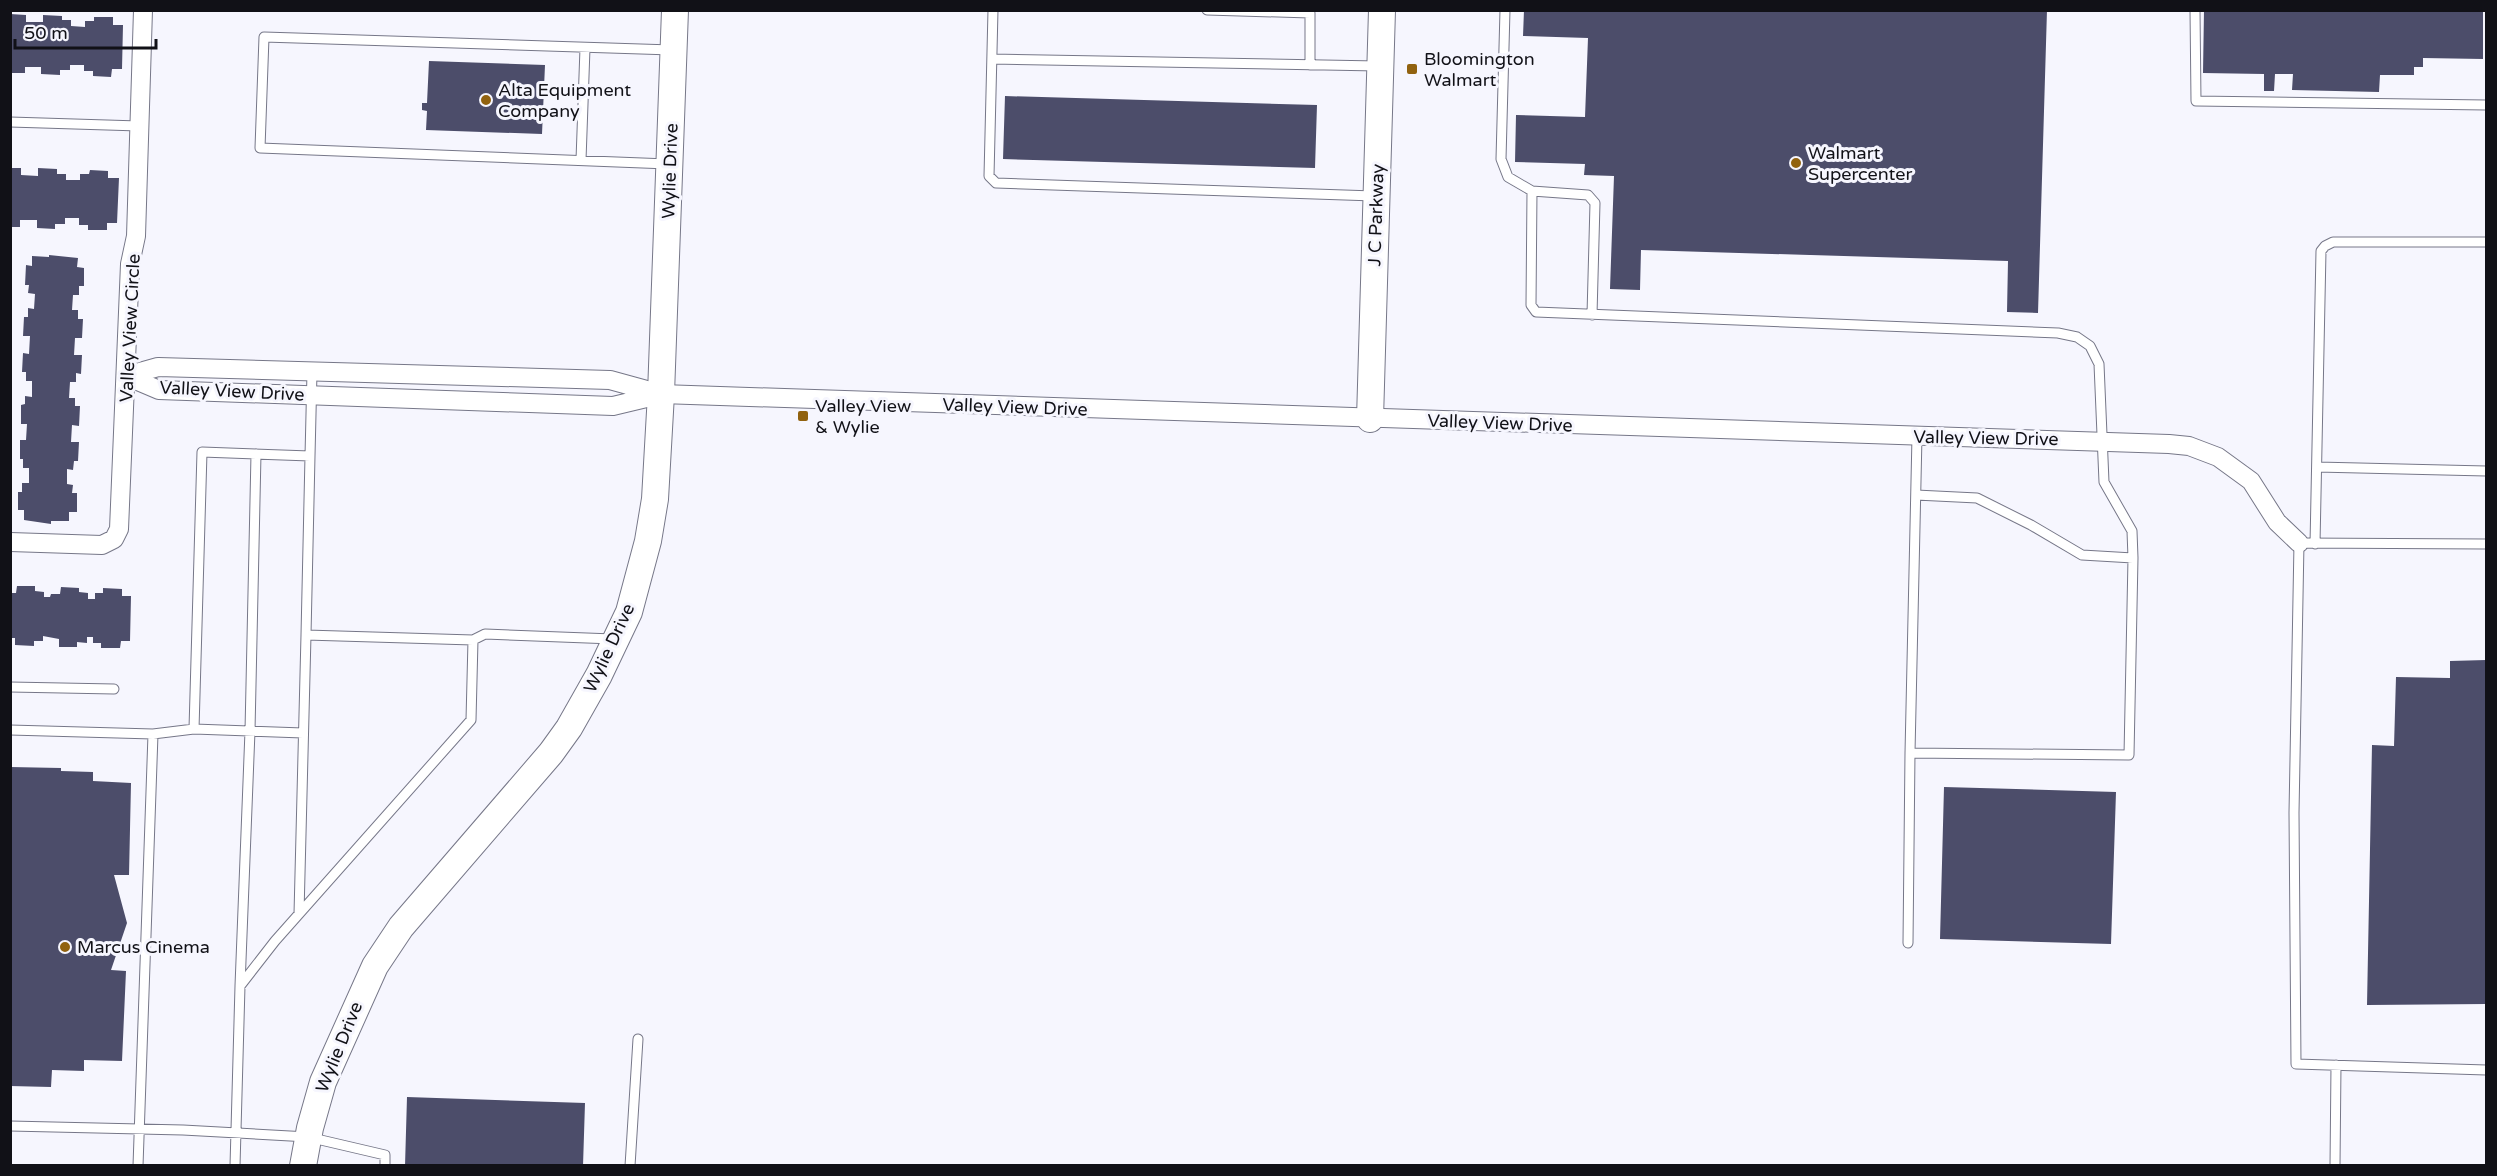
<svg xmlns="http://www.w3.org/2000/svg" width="2497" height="1176" font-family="'Varela Round',sans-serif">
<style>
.building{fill:#4c4d6a}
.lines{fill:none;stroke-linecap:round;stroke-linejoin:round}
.lane-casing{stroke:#767788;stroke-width:11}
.street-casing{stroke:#767788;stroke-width:20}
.secondary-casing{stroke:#767788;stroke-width:28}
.lane{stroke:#fff;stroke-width:9}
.street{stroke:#fff;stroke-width:18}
.secondary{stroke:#fff;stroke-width:26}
.poi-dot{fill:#91620f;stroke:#f6f6fe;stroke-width:2}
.labels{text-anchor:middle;stroke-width:6;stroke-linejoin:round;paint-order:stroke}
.poi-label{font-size:18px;fill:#111117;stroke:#f6f6fe;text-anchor:start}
.street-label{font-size:18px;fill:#111117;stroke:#f6f6fe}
</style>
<rect width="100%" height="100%" fill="#f6f6fe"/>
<path class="building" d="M1524 10H2047L2038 313 2007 312 2008 261 1641 250 1640 290 1610 289 1614 176 1584 175 1585 164 1515 162 1516 115 1585 117 1588 38 1523 36Z
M2204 10H2483V59L2423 58V67H2414V75H2380L2379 92 2292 90 2293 74H2275L2274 91H2264V74L2203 73Z
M10 14 26 15V22H43V15L62 16V20H71V26L85 27V21H94V17H113V25H123L122 69H112L111 77 93 76V71H84V65H70V70H60V75L41 74V67H25V73H10Z
M429 61 545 65 542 134 426 130 427 111 422 110V103H427Z
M1005 96 1317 105 1315 168 1003 159Z
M10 168H21V175L38 176V168L57 169V174H66V180H80V174H89L90 170 108 171V178H119L117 223H107V230H88V225H79V218H65V224H55V229L37 228V220H20V227H10Z
M49 255 78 258 77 267 84 268V286H79V295H73L72 310H78V319H83L82 338H75L74 355H82L81 374 76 373V382H70L69 398H75V406H80L79 426 72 425 71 442H79L78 461H74L73 470 67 469V484L73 485 72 493H77V512H69V521H51V524L24 520V510H18V492H22V483H29V468H23V459H20V440H26L27 424H21V405L25 404V396L32 397V381H26V372H22L23 353 29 354 30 336H23L24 317H28V308L34 309 35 294 28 293 29 285H25L26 265 32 266V256L49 257Z
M17 586H35V591L44 592V597H50L51 594H60L61 587 79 588V592L88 593V599H95V593H103V588L122 589V596H131L130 641H121L120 648H101V643H93V637H87V643L77 642V647H59V639L43 636V641H34V646L15 645V638H10V593H16Z
M2486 660V1004L2367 1005 2372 745 2394 746 2396 677 2450 678V661Z
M10 767 61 768V771L93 772V781L131 783 129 875H114L127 923 111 970 126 971 122 1061 84 1060V1071L52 1070 51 1087 10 1086Z
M1944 787 2116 792 2111 944 1940 939Z
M407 1097 585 1103 583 1166H405Z"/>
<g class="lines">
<g class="lane-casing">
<path id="lane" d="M993 10 989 176 996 183 1374 196
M1207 10 1310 13V65
M1505 10 1501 159 1508 177 1532 191 1531 305 1536 312 2058 333 2077 337 2090 346 2099 364 2104 482 2132 531 2133 558 2082 555 2031 525 1977 498 1916 495
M2195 10 2196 101 2486 105
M992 59 1378 66
M10 122 139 126
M581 160 585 48
M668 164 260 148 264 37 672 50
M1532 191 1588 195 1595 203 1592 315
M310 456 312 372
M2317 467 2486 471
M2315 544 2321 251 2325 246 2333 242H2486
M2486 544 2299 543 2294 813 2296 1064 2486 1070
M10 687 114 689
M194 729 303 733
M10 730 153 734 194 729 202 452 310 456 306 635 473 640 485 634 613 639
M1910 753 1917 436
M299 914 306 635
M1908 943 1910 753 2129 755 2133 558
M240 986 250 731 256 454
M10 1126 183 1130 308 1137 385 1155V1166
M138 1166 153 734
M235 1166 240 986 275 941 471 720 473 640
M630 1166 638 1039
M2335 1166 2336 1065"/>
</g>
<g class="street-casing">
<path id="street" d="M126 376 158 367 610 380 661 394 2169 444 2189 446 2218 457 2251 481 2277 522 2299 543
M126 376 159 390 613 406 659 395
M10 542 102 545 114 539 119 529 130 264 136 236 143 10"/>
</g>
<g class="secondary-casing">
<path id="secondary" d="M1370 419 1382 10
M303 1166 310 1128 323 1082 375 966 401 927 551 753 569 728 599 675 629 612 648 541 655 499 661 394 675 10"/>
</g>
<use href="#lane" class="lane"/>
<use href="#street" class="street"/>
<use href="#secondary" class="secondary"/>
</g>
<g class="poi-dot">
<rect x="1406" y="63" width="12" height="12" rx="3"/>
<circle cx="486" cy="100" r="6"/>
<circle cx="1796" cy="163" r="6"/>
<rect x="797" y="410" width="12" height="12" rx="3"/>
<circle cx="65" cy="947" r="6"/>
</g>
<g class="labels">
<g class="poi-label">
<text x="1424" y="65">Bloomington<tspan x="1424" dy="21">Walmart</tspan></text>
<text x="498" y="96">Alta Equipment<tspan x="498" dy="21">Company</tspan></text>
<text x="1808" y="159">Walmart<tspan x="1808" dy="21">Supercenter</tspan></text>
<text x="815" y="412">Valley View<tspan x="815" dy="21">&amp; Wylie</tspan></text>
<text x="77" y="953">Marcus Cinema</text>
</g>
<g class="street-label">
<text transform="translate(670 171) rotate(-88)" y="6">Wylie Drive</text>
<text transform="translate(1376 215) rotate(-88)" y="6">J C Parkway</text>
<text transform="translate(130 328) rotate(-87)" y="6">Valley View Circle</text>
<text transform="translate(232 391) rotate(3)" y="6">Valley View Drive</text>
<text transform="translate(1015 407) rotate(2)" y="6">Valley View Drive</text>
<text transform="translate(1500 423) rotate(2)" y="6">Valley View Drive</text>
<text transform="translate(1986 438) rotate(1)" y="6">Valley View Drive</text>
<text transform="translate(609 648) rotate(-65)" y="6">Wylie Drive</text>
<text transform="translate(339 1047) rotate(-68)" y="6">Wylie Drive</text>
</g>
</g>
<rect width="2497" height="1176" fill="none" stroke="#111117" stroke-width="24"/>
<path d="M15 39v9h141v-9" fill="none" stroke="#111117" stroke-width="3"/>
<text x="24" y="39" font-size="18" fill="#111117" stroke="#f6f6fe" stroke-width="4.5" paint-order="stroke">50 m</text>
</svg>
